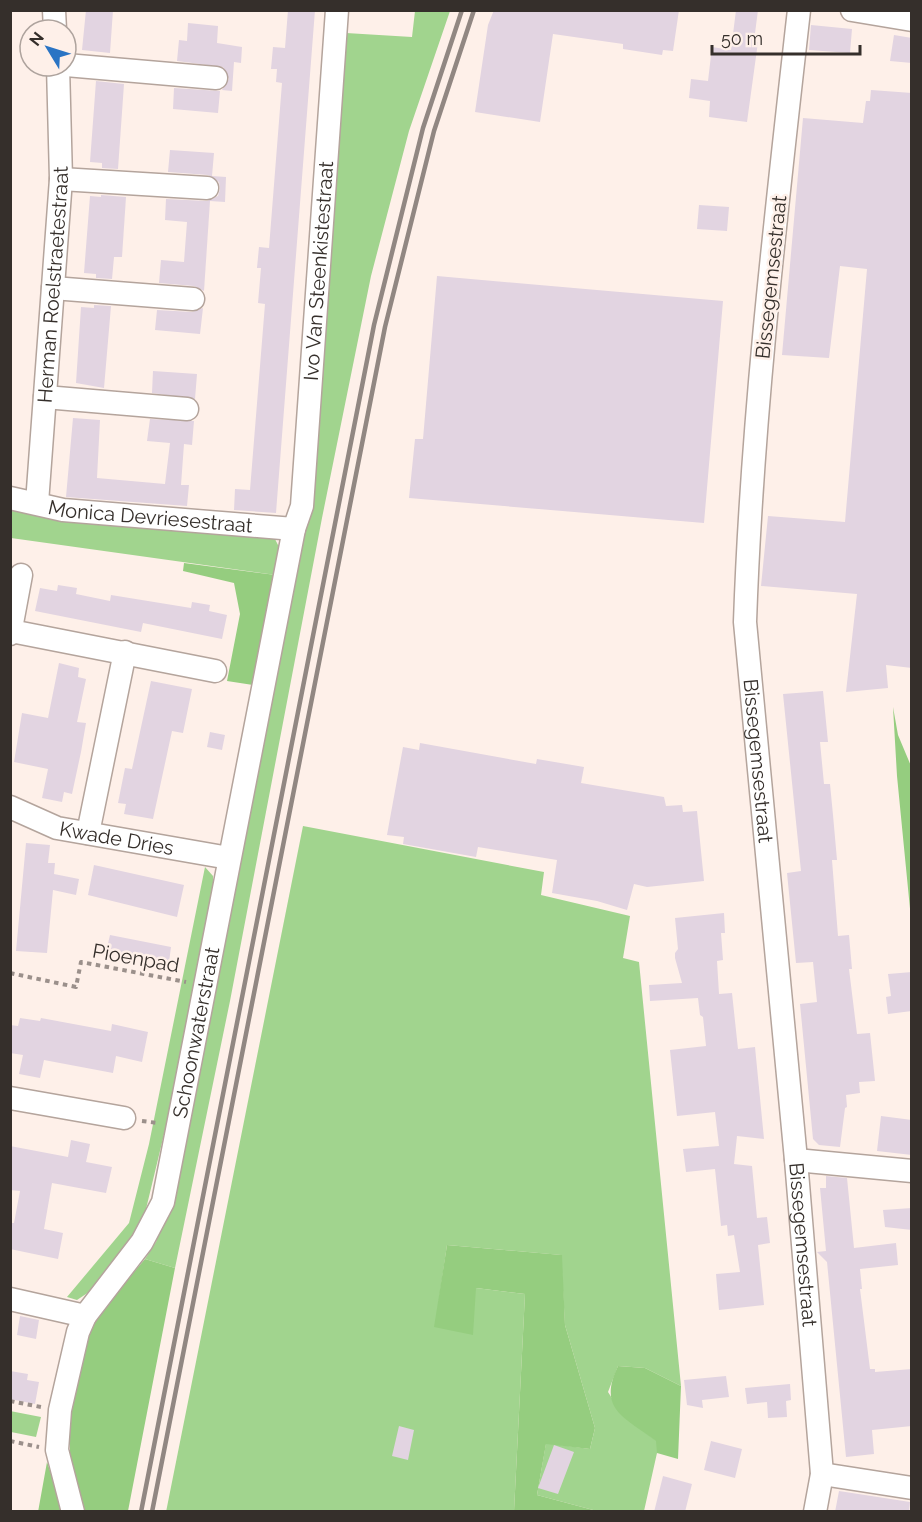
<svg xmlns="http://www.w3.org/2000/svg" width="922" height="1522" font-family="Raleway,sans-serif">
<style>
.green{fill:#a1d48e}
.forest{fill:#95cd7f}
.building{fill:#e2d4e1}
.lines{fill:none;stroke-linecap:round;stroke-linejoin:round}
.minor-casing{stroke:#b4a49c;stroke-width:25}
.path{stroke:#9b908b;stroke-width:4;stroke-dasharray:4.5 4.5;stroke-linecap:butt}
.minor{stroke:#fff;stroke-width:22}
.rail{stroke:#918782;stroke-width:4.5}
.labels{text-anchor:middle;stroke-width:5;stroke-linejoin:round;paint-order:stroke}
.street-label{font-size:20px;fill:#352f2b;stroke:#fef0e9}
</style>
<rect width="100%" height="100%" fill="#fef0e9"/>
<path class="green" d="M415 11H450L409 131 371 276 322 518 230 1001 175 1268 145 1259 156 1242 177 1184 296 570 310 514 346 33 412 37Z
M11 508 274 537 280 549 276 575 11 538Z
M303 826 544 872 541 895 630 916 623 958 639 962 681 1386 645 1368 618 1366 608 1392 624 1417 657 1441V1453L644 1511H597L537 1495 546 1443 590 1449 595 1428 565 1325 561 1255 447 1245 435 1327 476 1288 525 1294 514 1511 166 1512Z
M205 867 213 876V889L166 1126 146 1209 132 1239 89 1292 77 1300 67 1297 129 1223 149 1144Z
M10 1411 41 1417 36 1437 11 1432Z"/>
<path class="forest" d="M184 563 276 575 253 685 227 681 240 614 234 583 183 571Z
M893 707 898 735 911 766V919L897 776Z
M447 1245 562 1255 565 1325 595 1428 590 1449 546 1444 537 1495 597 1511H514L525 1294 476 1288 473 1335 434 1327Z
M145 1259 175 1268 128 1511H84L70 1461V1419L83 1349 99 1313Z
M618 1366 645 1368 681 1386 678 1459 657 1453 656 1441C625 1417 597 1410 618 1366Z
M47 1462 64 1511 38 1512Z"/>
<path class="building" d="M86 10H113L110 53 82 50Z
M288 10H315L276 513 234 510 235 489 250 490 265 304 258 303 261 268H257L259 247 269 248 282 83 276 82 277 69H271L273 47 285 48Z
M494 10H679L673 51 663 50 662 55 623 49V44L553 34 540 122 475 112 488 25Z
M736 10H758L754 41 758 42 747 122 709 117 710 101 689 98 691 79 708 81 712 47 731 50Z
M188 23 218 26 217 43 242 47 241 63 234 62 232 91 222 90 229 79 223 67 177 61 179 40 187 41Z
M811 25 852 29 850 53 809 50Z
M894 35 912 38V63L890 61Z
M96 81 124 84 118 169 102 168V163L90 162Z
M174 88 220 91 218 113 173 109Z
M871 90 912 93V668L886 665 888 688 846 692 857 594 761 586 768 516 845 522 867 269 840 266 829 358 782 355 803 118 863 123 866 101H870Z
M170 150 214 153 212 176 226 177 225 202 210 201 204 291 194 286 159 283 161 260 184 262 187 222 165 220 166 199 207 201 218 196 220 189 219 182 208 175 168 172Z
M101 195 126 197 122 257H114L112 279 96 278V274L84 273 90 196 101 197Z
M699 205 729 207 727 231 697 229Z
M437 276 723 301 704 523 409 498 415 439H423Z
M94 305 111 306 104 388 76 383 81 307 94 308Z
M203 308 200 334 155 330 157 310 192 312Z
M153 371 197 374 195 399 152 393Z
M73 418 100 420 97 478 165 484 170 443 147 441 150 419 194 421 192 445 184 444 181 485H189L187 506 66 497Z
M58 585 77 588 76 594 110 601 111 595 191 608 192 602 210 605 209 611 227 615 222 639 143 623 141 632 35 611 40 588 57 591Z
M59 663 79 668 78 677 86 679 77 722 86 723 81 752 72 794 64 792 62 802 42 798 48 769 14 762 22 713 48 718Z
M151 681 192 689 183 733 172 731 153 819 124 814 126 804 118 803 125 768 132 769Z
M823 691 828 742H820L824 784H830L833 815 837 860H832L838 936 849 935 852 969H849L857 1034 870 1033 875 1081 859 1082 860 1093 846 1095 847 1107 845 1108 840 1147 819 1145 813 1139 800 1004 817 1002 813 962 796 963 787 873 801 871 783 694Z
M210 732 225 735 222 750 207 747Z
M420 743 536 764 537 759 584 767 581 783 664 797 666 806 682 805 683 812 697 811 704 881 647 887 634 884 627 910 597 901 552 893 557 860 478 847 476 857 403 844 404 837 387 835 403 747 419 750Z
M26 843 50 845 48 863H55L54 874 79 879 76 895 53 890 47 953 16 951Z
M94 865 184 885 177 917 88 895Z
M724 913 725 933H721L723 960 717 961 719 994 732 993 738 1049 755 1047 764 1139 737 1136 734 1164 752 1166 757 1218 767 1217 770 1243 758 1245 764 1305 719 1310 716 1274 740 1272 734 1235 728 1236 727 1225 721 1226 715 1169 686 1172 683 1149 719 1146 715 1112 677 1116 670 1050 706 1046 703 1017 700 1015 698 998 650 1001 649 985 682 983 675 958V953L678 949 675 918Z
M110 935 171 947 169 962 106 952Z
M912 972V1011L888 1014 886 997 891 996 888 974Z
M20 1018 40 1021 41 1018 111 1031 112 1024 148 1032 142 1062 116 1056 113 1073 44 1060 40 1078 19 1074 23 1055 10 1053V1025L18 1026Z
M881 1116 912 1120V1155L877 1151Z
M71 1140 90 1144 86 1162 112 1167 106 1193 52 1183 44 1229 63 1233 58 1259 10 1249V1223H14L20 1191 10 1190V1146L68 1157Z
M826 1176 847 1178 854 1248 896 1243 898 1265 860 1269 862 1289H860L870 1369H875V1372L912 1369V1426L872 1430 874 1454 846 1457 827 1262 817 1252 826 1251 820 1188H826Z
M912 1208V1230L885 1227 883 1210Z
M20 1316 39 1320 36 1339 17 1335Z
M10 1371 28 1374 27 1380 39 1382 35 1404 10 1399Z
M726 1376 729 1397 702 1400 703 1408 687 1405 684 1380Z
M790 1384 791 1400 786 1401 787 1417 768 1418 767 1402 747 1404 745 1388Z
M399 1426 414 1430 408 1460 392 1456Z
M711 1441 742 1449 735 1478 704 1470Z
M554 1445 574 1452 558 1494 538 1488Z
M663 1476 692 1484 685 1512H654Z
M839 1491 910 1502 909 1512H835Z"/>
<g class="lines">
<g class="minor-casing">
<g id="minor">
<path d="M54 10 55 30"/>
<path id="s1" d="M799 10C776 214 752 418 745 622L796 1160 822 1474 815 1512"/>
<path d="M852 10 912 20"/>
<path d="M66 65 216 78"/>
<path d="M61 179 207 188"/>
<path d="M53 288 193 299"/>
<path d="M45 397 187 409"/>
<path id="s2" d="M10 498 63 510 294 529"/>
<path id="s3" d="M37 503 61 179 58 66"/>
<path d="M11 631 215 671"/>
<path d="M10 634 21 575"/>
<path id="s4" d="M10 807 57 828 229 858"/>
<path d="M88 833 125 652"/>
<path d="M10 1098 124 1118"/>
<path d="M796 1160 912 1171"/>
<path d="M10 1299 85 1316"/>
<path d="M822 1474 912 1488"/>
<path id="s5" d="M73 1512 57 1450 60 1410 78 1332 85 1316 142 1242 163 1202 294 529 302 506 337 10"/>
</g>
</g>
<path class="path" d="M10 973 76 987 81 962 186 982
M142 1121 158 1123
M10 1401 41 1407
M10 1441 39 1447"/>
<use href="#minor" class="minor"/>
<path class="rail" d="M141 1512 374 325 423 128 462 10
M152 1512 385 327 434 131 474 10"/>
</g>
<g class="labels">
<g class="street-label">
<text dy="7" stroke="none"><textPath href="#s5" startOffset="1286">Ivo Van Steenkistestraat</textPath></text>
<text transform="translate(771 277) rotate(-84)" y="7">Bissegemsestraat</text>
<text dy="7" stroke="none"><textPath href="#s3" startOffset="219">Herman Roelstraetestraat</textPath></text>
<text dy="7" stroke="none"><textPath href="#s2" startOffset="142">Monica Devriesestraat</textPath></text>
<text dy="7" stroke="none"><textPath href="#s1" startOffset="754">Bissegemsestraat</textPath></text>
<text dy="7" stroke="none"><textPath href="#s4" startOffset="112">Kwade Dries</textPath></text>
<text transform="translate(136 958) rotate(10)" y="7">Pioenpad</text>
<text dy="7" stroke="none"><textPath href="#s5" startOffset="513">Schoonwaterstraat</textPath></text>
<text dy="7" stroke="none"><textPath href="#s1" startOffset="1240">Bissegemsestraat</textPath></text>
</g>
</g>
<rect width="922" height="1522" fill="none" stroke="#352f2b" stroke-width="24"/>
<g transform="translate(48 48) rotate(308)"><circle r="28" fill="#fef0e9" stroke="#aea39d" stroke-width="1.5"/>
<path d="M0-4.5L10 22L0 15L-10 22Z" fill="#2a74c4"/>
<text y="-9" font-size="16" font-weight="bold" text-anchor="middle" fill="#352f2b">N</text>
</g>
<path d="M712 45v9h148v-9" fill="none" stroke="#352f2b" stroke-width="3"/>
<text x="721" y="45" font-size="18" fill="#352f2b" stroke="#fef0e9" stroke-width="4.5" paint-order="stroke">50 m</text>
</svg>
